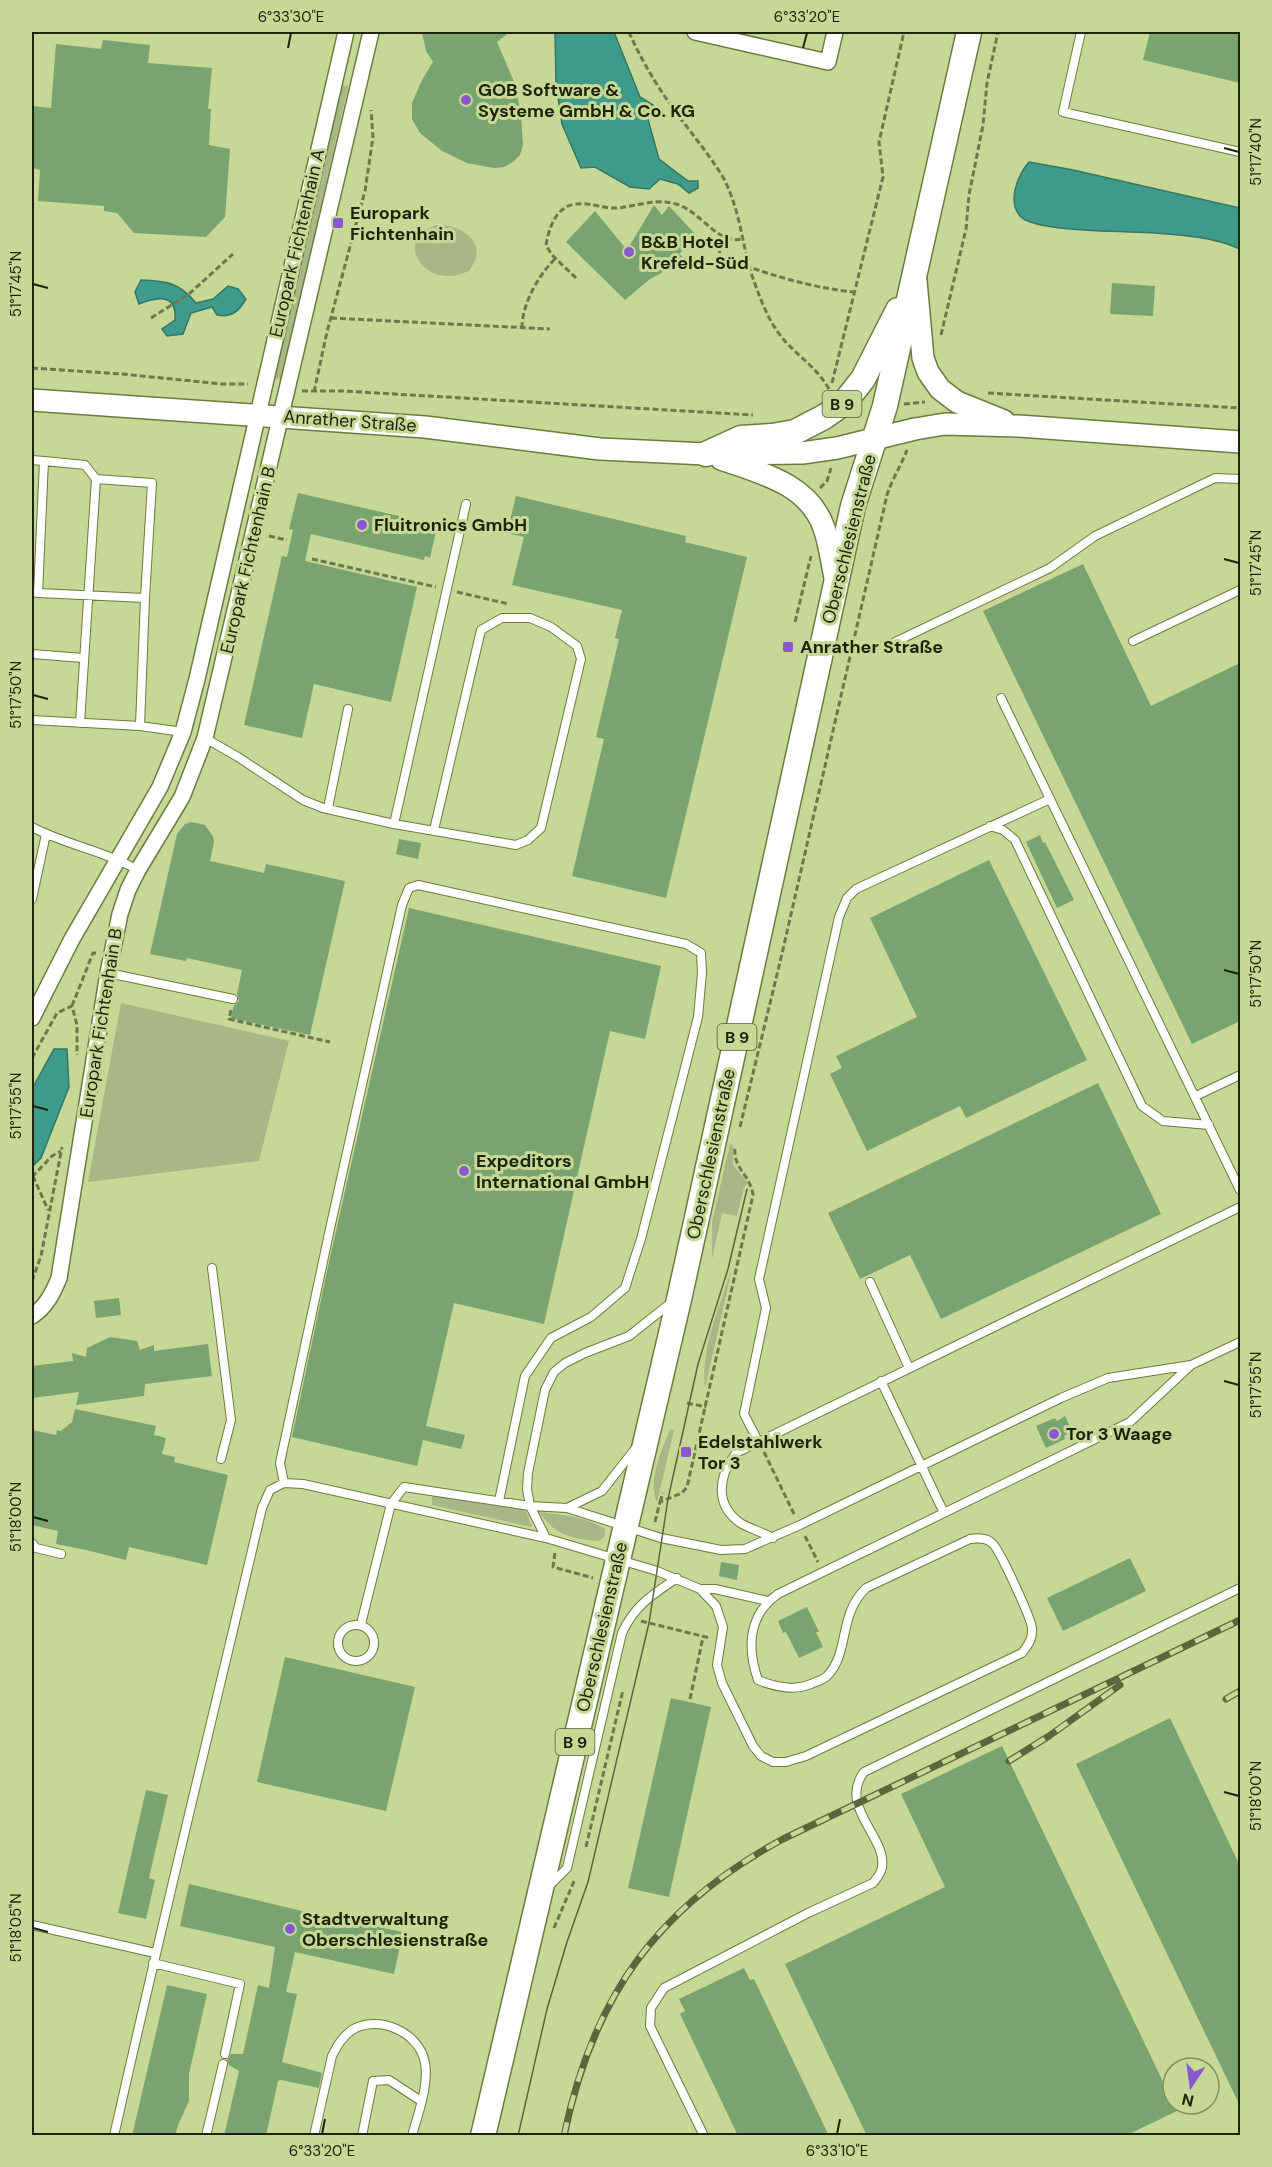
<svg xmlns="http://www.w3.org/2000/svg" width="1272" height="2167" font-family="'DM Sans',sans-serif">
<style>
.green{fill:#a9b686}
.water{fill:#3e9a8a;stroke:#347764;stroke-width:1.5}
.building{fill:#79a470}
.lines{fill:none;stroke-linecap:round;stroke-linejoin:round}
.service-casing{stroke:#6d7b3e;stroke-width:10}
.minor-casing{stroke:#6d7b3e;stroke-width:18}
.secondary-casing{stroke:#6d7b3e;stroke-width:24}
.primary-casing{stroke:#6d7b3e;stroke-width:27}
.path{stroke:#6d794c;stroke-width:3;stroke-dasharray:6 3;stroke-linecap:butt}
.service{stroke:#fff;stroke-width:8}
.minor{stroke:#fff;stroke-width:15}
.secondary{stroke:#fff;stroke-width:21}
.primary{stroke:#fff;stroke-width:24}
.tram{stroke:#5c663d;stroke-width:1.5}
.rail-casing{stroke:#5c663d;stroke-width:7}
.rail{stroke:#c6d796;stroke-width:4.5;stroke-dasharray:14;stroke-linecap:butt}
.ticks{fill:none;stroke:#1e240a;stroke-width:2}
.poi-dot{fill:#8a57d0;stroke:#c6d796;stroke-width:2}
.labels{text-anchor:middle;stroke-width:6;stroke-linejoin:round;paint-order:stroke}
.shield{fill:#c6d796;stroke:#505a34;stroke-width:1.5}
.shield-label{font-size:16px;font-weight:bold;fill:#1e240a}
.poi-label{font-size:18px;font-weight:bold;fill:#1e240a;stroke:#c6d796;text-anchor:start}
.street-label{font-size:18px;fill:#1e240a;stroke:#c6d796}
.neatline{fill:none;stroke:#1e240a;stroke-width:2}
.ticks-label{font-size:15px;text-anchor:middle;fill:#1e240a}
</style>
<rect width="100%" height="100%" fill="#c6d796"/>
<path class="green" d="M341 85 348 86 282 379 274 378Z
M436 225C454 224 481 235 476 258 475 262 471 267 469 271 463 273 457 276 450 276 429 277 410 260 416 239L425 230Z
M121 1003 289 1041 259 1161 88 1182Z
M730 1144 733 1145V1165L748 1183 744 1187 737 1216 722 1213 712 1259V1222Z
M732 1269 705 1388C701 1346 719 1308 732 1269Z
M670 1429 674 1430 657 1502C647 1479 662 1451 670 1429Z
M432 1496 525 1509 532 1527 432 1505Z
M539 1512C563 1515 584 1516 605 1529V1536L599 1541C571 1539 555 1535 539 1512Z"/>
<path class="water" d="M555 32H614L640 97 653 105 655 112 647 116 659 159 688 181H698V188L689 193 678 184 660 179 649 189 630 187 595 167 581 168 562 124 556 84Z
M1029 162 1073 170 1240 208V249C1215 237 1183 235 1155 233 1130 231 1035 233 1020 216 1007 201 1018 175 1029 162Z
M141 280C166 281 179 282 196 303L213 299 228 286 238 289 246 299C239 311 232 318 217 315L212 307 191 313 183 334 167 336 162 329 175 320C177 293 158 297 139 304L135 292Z
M54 1049H67L69 1087 41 1158 32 1167V1089Z"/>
<path class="building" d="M422 32H510L497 42 515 84 521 114 523 145 520 155 513 162 504 167 494 168 467 163 442 151 420 133 412 119V103L422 80 433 62 426 51Z
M1150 32H1240V83L1143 60Z
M103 40 150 45 148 63 212 68 208 109H211L209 145 230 149 225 217 206 237 134 233 117 213 104 211V206L38 201 40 170 32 168V106L51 108 56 44 101 49Z
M654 205 662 215 669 206 698 237 679 254 686 260 650 279 625 300 566 242 595 211 627 250Z
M1112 283 1155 286 1153 316 1110 314Z
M298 493 434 524V527H437L430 558 425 556 424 560 311 534 305 561 417 587 391 702 314 684 302 738 244 725 282 556 287 557 293 530 289 529Z
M516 496 686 536 685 542 747 557 666 898 572 876 604 739 596 737 619 639 615 638 622 610 512 585 524 537 507 533Z
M1083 564 1151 706 1240 663V1021L1192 1044 983 611Z
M191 822 205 825 213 836 214 842 210 861 264 873 266 864 345 881 310 1035 231 1018 234 1005 239 1001 237 994 242 970 187 958 186 961 150 954 177 834 185 824Z
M1040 835 1043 843 1045 842 1074 900 1057 908 1026 842Z
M399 839 421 843 418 859 396 854Z
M989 860 1087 1060 966 1118 960 1106 867 1151 830 1074 842 1068 836 1056 917 1017 870 918Z
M409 908 661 966 645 1039 610 1031 544 1324 454 1303 426 1426 465 1435 461 1449 423 1440 417 1466 292 1437 329 1262Z
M1098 1083 1161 1214 941 1319 910 1255 860 1279 828 1213Z
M119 1298 121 1315 96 1318 94 1301Z
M110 1337 137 1341 140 1350 154 1345V1351L208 1344 212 1376 145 1384 144 1396 76 1405 79 1392 32 1398V1366L73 1361 72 1353 86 1357 87 1348Z
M75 1409 156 1426 154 1435 166 1438 162 1454 175 1457 174 1462 228 1475 207 1565 129 1547 126 1560 86 1550 56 1544 58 1531 32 1525V1430L56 1435 57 1430 61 1431 72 1422Z
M1065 1416 1072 1431 1064 1436 1065 1439 1046 1448 1036 1426 1055 1418 1057 1421Z
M1130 1558 1146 1591 1063 1631 1047 1598Z
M721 1562 739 1565 737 1580 719 1576Z
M807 1607 819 1632H816L823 1647 799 1658 786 1632 783 1633 778 1621Z
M285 1657 415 1687 386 1811 257 1782Z
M671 1698 711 1707 669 1897 628 1888Z
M1170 1718 1240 1866V2106L1076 1764Z
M1002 1746 1177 2111 1125 2136H867L785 1964 945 1887 901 1794Z
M146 1790 168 1795 149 1878 155 1880 146 1919 118 1913Z
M189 1884 318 1915 403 1932 394 1974 295 1952 286 1992 297 1994 282 2062 322 2073 319 2088 281 2080 278 2081 266 2136H224L239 2071 229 2065 227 2060 231 2054H243L258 1985 269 1988 275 1947 180 1926Z
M744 1968 750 1980 754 1979 829 2136H738L680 2014 685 2011 679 1999Z
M167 1985 207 1994 189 2074V2101L178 2125 175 2136H132Z"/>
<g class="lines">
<g class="service-casing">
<path id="service" d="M1081 32 1063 112 1240 152
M32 460 44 461
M32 592 38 593 44 461 85 465 96 479 152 483 145 598 140 726
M38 593 145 598
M1133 641 1240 590
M895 642 1050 568 1095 536 1215 478 1240 479
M32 654 83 658
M1001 698 1240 1190
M32 720 140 726 183 732
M80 723 96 479
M205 738 238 757 303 800 323 808 394 824 516 845 528 840 541 828 581 659 577 646 551 627 530 618H502L481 630 434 830
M328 808 348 709
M394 824 466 504
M990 826 1003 830 1015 840 1142 1106 1163 1121 1209 1125
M32 827C66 845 105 851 138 870
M32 899 46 834
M108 973 233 999
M1196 1096 1240 1075
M212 1268 231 1420 221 1459
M870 1282 909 1368
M1191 1365 1240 1342
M881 1381 944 1513
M758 1441 744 1414 766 1308 759 1279 839 917 847 898 856 889 1050 799
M284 1483 280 1463 331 1224 402 905 409 888 418 885 686 944 701 953 702 973 698 1017 641 1239 625 1288 591 1317 551 1338 525 1376 499 1501
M567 1508 602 1491 635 1449
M773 1538C763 1533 752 1529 742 1524 714 1506 718 1476 736 1453L1240 1207
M32 1543 36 1548 61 1554
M700 1589H715L768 1601
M361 1624 391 1504 404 1487 530 1506 567 1508 661 1538 721 1550 745 1549 800 1525 1061 1398 1108 1378 1191 1365 1130 1422 778 1594C748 1615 747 1648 758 1680 775 1687 794 1691 811 1684 817 1681 824 1680 828 1675 850 1651 838 1615 866 1588L970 1539C977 1538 986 1537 992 1543 999 1548 1031 1618 1032 1628 1033 1639 1028 1645 1022 1653L806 1756 786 1762H773L761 1756 753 1746 722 1683 717 1665 723 1627 716 1606 700 1589 657 1571 546 1538 530 1506 527 1489 528 1473 545 1390 554 1372 565 1363 585 1353 629 1336 672 1302
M338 1643a18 18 0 1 1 36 0a18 18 0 1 1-36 0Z
M548 1887 567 1868 622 1633C635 1605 652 1595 677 1578
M32 1925 155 1953
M153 1963 240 1984 225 2054
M114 2136C161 1926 213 1717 262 1508L270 1490 284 1483 303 1484 546 1538
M206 2136 223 2064
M314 2136 332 2056C337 2046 342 2037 352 2030 378 2014 420 2032 425 2063 429 2086 418 2113 412 2136
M362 2136 373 2081 389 2080 421 2101
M704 2136 650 2026 651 2008 664 1988 808 1913 873 1883C877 1878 881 1874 882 1867 887 1837 838 1807 864 1772L1240 1588"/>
</g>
<g class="minor-casing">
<path id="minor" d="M695 32 828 62 835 32
M32 1018 72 939 160 787 183 732 197 679 346 32
M32 1316C46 1307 53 1293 59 1278L108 973 120 914 128 890 138 870 182 797 205 738 371 32"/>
</g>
<g class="secondary-casing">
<path id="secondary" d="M916 281 923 358 928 372 940 389 957 402 1004 421
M32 400 425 427 600 449 706 454 802 453 837 448 915 429 945 424 1019 426 1240 442
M721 459C761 473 809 484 824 528 830 545 832 565 836 582"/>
</g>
<g class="primary-casing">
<path id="primary" d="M706 454 741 438 772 436 795 432 824 417 844 403 863 379 898 310
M483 2136 680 1295 853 506 885 406 969 32"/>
</g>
<path class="path" d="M629 32C642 62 661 93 681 119 696 139 711 157 724 179 738 206 742 238 749 267
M719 253 726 239
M576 278 552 255 546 245C549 228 556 206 576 204 590 202 603 209 617 208 638 206 655 198 676 204 701 211 717 245 742 239
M151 318 189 294 233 254
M331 318 550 329
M522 328C522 304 539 274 556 258
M941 335 966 229 969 195 983 125 987 83 998 32
M32 368 122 374 222 384H248
M832 383 883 177 879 142 904 32
M829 389C818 369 799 357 784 340 766 319 758 292 749 267 784 279 817 288 853 292
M302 391H343L753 415
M314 392 327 332 365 191 373 137 371 110
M988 393 1240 408
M904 404 925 402
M820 488 827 481 831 468
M269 536 287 540
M312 559 436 587
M457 592 509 604
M795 622 811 556
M72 1006 93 953H97
M231 1010 229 1019 330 1042
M32 1058 57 1013 72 1006 77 1025V1055
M740 1127 781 958 887 495C892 479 901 466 907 450
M33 1176 48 1210
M32 1177 52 1156 61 1151
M32 1281 41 1256 62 1147
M687 1403 706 1407
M764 1452 794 1514
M660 1502 663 1493
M655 1522 660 1502 682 1493 687 1487 753 1195C750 1174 733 1169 735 1148
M805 1536 818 1562
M555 1553 553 1567 593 1578
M641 1621 710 1638
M690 1699 703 1637
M586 1847 623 1690
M554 1928 575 1879"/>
<use href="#service" class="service"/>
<use href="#minor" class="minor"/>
<use href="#secondary" class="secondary"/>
<use href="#primary" class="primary"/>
<path class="tram" d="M518 2136 547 2009 567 1942 588 1882 649 1623 668 1499 698 1364 728 1269 747 1189"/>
<g class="rail-casing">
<path id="rail" d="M1226 1699 1240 1691
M1009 1761 1049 1736 1120 1685
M564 2136C593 1996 657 1907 783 1839L1240 1620"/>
</g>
<use href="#rail" class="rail"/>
</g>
<path class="ticks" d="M288 48 291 33M803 48 807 33M1224 148 1239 152M33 284 48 288M1224 559 1239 563M33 695 48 699M1224 970 1239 974M33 1106 48 1110M1224 1381 1239 1385M33 1517 48 1521M1224 1792 1239 1796M33 1928 48 1932M322 2134 325 2119M837 2134 840 2119"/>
<g class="poi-dot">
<circle cx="466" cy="100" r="6"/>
<rect x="332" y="217" width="12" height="12" rx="3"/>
<circle cx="629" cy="252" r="6"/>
<circle cx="362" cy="525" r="6"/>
<rect x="782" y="641" width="12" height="12" rx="3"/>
<circle cx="464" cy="1171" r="6"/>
<circle cx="1054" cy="1434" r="6"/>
<rect x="680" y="1446" width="12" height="12" rx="3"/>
<circle cx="290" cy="1929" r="6"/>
</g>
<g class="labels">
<g class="shield">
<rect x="822.5" y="391" width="39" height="26" rx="4.5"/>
<rect x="717.5" y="1024" width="39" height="26" rx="4.5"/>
<rect x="555.5" y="1729" width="39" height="26" rx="4.5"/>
</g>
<g class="shield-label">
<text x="842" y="410">B 9</text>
<text x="737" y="1043">B 9</text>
<text x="575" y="1748">B 9</text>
</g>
<g class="poi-label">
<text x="478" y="96">GOB Software &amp;<tspan x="478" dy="21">Systeme GmbH &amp; Co. KG</tspan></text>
<text x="350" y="219">Europark<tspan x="350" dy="21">Fichtenhain</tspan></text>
<text x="641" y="248">B&amp;B Hotel<tspan x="641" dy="21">Krefeld-Süd</tspan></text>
<text x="374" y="531">Fluitronics GmbH</text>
<text x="800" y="653">Anrather Straße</text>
<text x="476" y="1167">Expeditors<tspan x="476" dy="21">International GmbH</tspan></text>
<text x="1066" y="1440">Tor 3 Waage</text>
<text x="698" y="1448">Edelstahlwerk<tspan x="698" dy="21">Tor 3</tspan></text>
<text x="302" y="1925">Stadtverwaltung<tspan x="302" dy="21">Oberschlesienstraße</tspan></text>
</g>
<g class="street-label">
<text transform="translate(297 243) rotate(-77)" y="6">Europark Fichtenhain A</text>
<text transform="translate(350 421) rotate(4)" y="6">Anrather Straße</text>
<text transform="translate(849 539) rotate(-76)" y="6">Oberschlesienstraße</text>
<text transform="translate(248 560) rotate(-77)" y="6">Europark Fichtenhain B</text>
<text transform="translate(101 1023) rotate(-81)" y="6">Europark Fichtenhain B</text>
<text transform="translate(711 1154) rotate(-78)" y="6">Oberschlesienstraße</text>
<text transform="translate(602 1627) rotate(-77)" y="6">Oberschlesienstraße</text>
</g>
</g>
<rect width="1272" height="2167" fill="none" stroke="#c6d796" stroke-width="66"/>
<g transform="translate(1191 2086) rotate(193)"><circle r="28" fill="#c6d796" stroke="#838f5e" stroke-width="1.5"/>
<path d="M0-4.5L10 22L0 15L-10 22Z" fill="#8a57d0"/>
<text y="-9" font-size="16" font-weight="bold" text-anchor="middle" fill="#1e240a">N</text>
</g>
<rect x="33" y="33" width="1206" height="2101" class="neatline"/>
<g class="ticks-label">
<text x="291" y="22">6°33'30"E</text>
<text x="807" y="22">6°33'20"E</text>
<text transform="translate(1256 152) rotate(-90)" y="5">51°17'40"N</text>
<text transform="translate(16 284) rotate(-90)" y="5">51°17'45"N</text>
<text transform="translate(1256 563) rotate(-90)" y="5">51°17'45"N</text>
<text transform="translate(16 695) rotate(-90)" y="5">51°17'50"N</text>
<text transform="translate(1256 974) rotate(-90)" y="5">51°17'50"N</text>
<text transform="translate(16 1106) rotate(-90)" y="5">51°17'55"N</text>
<text transform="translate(1256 1385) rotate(-90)" y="5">51°17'55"N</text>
<text transform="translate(16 1517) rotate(-90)" y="5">51°18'00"N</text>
<text transform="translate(1256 1796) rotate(-90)" y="5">51°18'00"N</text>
<text transform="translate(16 1928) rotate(-90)" y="5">51°18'05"N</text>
<text x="322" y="2156">6°33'20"E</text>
<text x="837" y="2156">6°33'10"E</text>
</g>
</svg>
